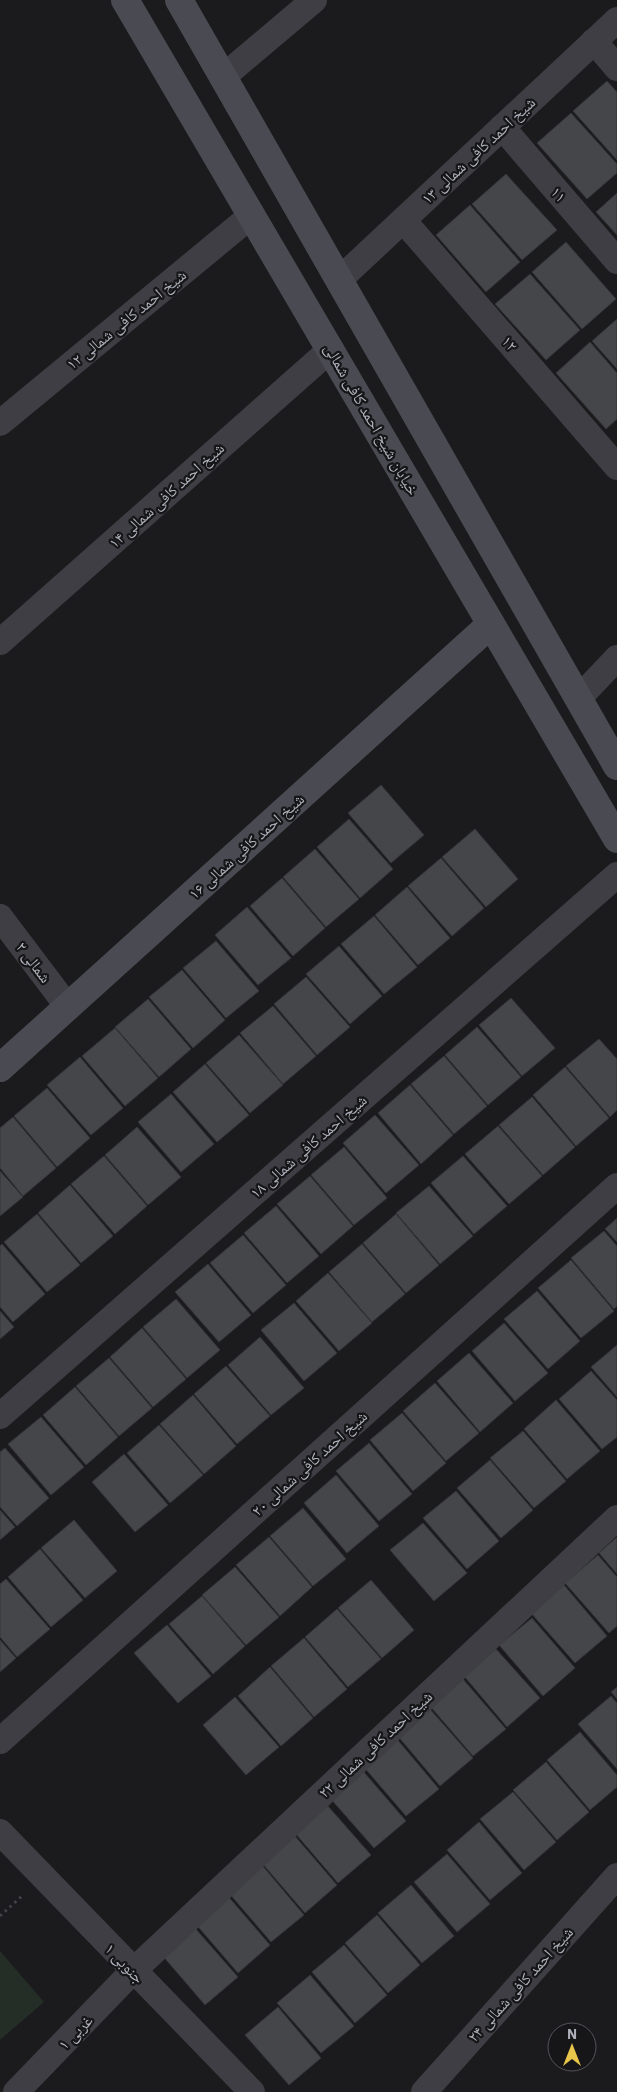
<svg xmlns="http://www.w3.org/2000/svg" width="617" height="2092" font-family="'IBM Plex Sans','Noto Naskh Arabic',sans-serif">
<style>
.green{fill:#252d27}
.building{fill:#45464a;stroke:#353539}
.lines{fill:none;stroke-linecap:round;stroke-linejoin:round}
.path{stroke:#424349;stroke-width:3;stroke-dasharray:2.5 4;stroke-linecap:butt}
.street{stroke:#3e3e44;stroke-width:26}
.secondary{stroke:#4a4b52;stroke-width:28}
.labels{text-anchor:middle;stroke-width:4.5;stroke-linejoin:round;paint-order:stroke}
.street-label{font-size:16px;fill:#aeb1bb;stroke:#161618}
</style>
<rect width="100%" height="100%" fill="#1b1b1d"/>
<path class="green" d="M0 1951 44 2002 0 2040Z"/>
<path class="building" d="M607 81 617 92V160L573 111Z
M571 113 617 164V173L587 199 537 143Z
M506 174 557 230 522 260 472 204Z
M617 193V235L596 212Z
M470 205 520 262 486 292 436 235Z
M566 242 616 299 582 329 532 272Z
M530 274 580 330 546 360 495 304Z
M617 319V369L592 341Z
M590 342 617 373V419L606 429 556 373Z
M381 785 424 835 391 863 348 813Z
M349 819 393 869 360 898 317 847Z
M475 829 518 879 486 907 442 857Z
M315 849 359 899 326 927 283 877Z
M441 858 484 908 452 936 408 886Z
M282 878 325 928 293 956 250 906Z
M407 887 450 938 418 965 375 915Z
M247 907 291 958 258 985 215 935Z
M374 916 417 967 384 994 341 944Z
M216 941 259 991 226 1018 183 968Z
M339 946 382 996 350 1024 306 974Z
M182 970 225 1020 193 1048 149 997Z
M306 977 350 1027 317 1055 274 1004Z
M511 998 555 1048 522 1076 479 1025Z
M148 999 191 1049 159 1077 115 1027Z
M273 1006 316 1056 283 1084 240 1033Z
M477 1027 521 1077 488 1105 445 1055Z
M115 1028 158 1078 125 1106 82 1056Z
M239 1035 283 1085 250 1113 206 1063Z
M599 1039 617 1059V1110L610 1117 566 1066Z
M444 1056 487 1106 454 1134 411 1084Z
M80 1057 123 1108 91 1135 47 1085Z
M205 1064 249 1115 217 1142 173 1092Z
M565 1067 609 1118 576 1146 533 1095Z
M410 1085 453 1135 421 1164 378 1113Z
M47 1088 90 1138 57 1167 14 1116Z
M171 1094 214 1144 181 1172 138 1122Z
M532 1097 575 1147 543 1175 499 1125Z
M375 1115 419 1165 386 1193 343 1143Z
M13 1117 56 1168 23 1196 0 1168V1128Z
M498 1126 542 1176 509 1204 465 1154Z
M137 1127 181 1177 148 1205 105 1155Z
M344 1147 387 1198 354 1225 311 1175Z
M104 1156 147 1206 115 1234 71 1184Z
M463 1156 507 1206 474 1234 431 1183Z
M0 1171 23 1197 0 1216Z
M310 1176 353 1226 321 1254 277 1204Z
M70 1185 113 1236 81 1263 38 1213Z
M429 1186 473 1236 440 1264 396 1213Z
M276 1206 319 1256 287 1283 244 1233Z
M37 1214 80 1265 47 1292 4 1242Z
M396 1214 439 1265 406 1293 363 1243Z
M617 1218V1242L605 1229Z
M604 1231 617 1246V1306L614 1309 571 1258Z
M243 1235 286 1285 253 1313 210 1263Z
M2 1244 45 1294 13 1322 0 1307V1246Z
M362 1244 405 1294 372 1322 329 1272Z
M571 1260 614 1311 581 1338 538 1288Z
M208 1264 251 1315 219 1342 175 1292Z
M328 1273 372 1323 339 1351 296 1301Z
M537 1291 580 1341 548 1369 504 1319Z
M176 1299 220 1350 187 1378 143 1327Z
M294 1303 337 1353 304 1381 261 1330Z
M0 1311 14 1327 0 1339Z
M504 1323 548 1373 515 1401 472 1351Z
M142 1328 186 1379 153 1407 110 1357Z
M260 1337 304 1388 271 1415 228 1365Z
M617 1345V1397L591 1367Z
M469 1353 513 1403 480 1432 437 1381Z
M109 1358 152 1408 119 1436 76 1386Z
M226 1366 270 1416 237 1444 194 1394Z
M591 1371 617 1400V1437L602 1449 559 1399Z
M435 1383 479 1433 446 1461 403 1411Z
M75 1387 118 1437 86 1465 43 1415Z
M193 1395 236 1446 204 1474 160 1424Z
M556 1400 600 1451 567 1479 524 1429Z
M402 1413 446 1463 413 1491 370 1440Z
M41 1417 84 1467 51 1495 8 1444Z
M159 1425 203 1475 170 1503 127 1453Z
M523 1431 566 1481 534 1508 490 1458Z
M369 1443 412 1494 379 1521 336 1471Z
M5 1448 49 1498 17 1526 0 1507V1452Z
M124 1454 168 1505 135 1532 92 1482Z
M490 1460 533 1510 501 1538 457 1488Z
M336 1475 379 1526 347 1553 304 1503Z
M456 1491 499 1541 467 1569 423 1518Z
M303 1508 346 1559 313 1586 270 1536Z
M0 1510 15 1527 0 1540Z
M74 1520 117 1571 85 1598 41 1548Z
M423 1523 467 1573 434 1601 390 1550Z
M269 1537 312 1587 280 1616 236 1565Z
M617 1537V1574L599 1553Z
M40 1549 83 1600 51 1627 8 1577Z
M598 1555 617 1577V1626L609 1633 565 1583Z
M235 1567 279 1617 246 1645 202 1595Z
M6 1579 50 1629 17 1657 0 1637V1584Z
M371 1580 414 1630 382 1658 338 1608Z
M564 1585 607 1636 575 1663 531 1613Z
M202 1596 245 1646 213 1674 169 1624Z
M337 1609 381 1659 348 1687 305 1637Z
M532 1618 575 1668 543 1696 499 1645Z
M167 1625 211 1676 178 1703 134 1653Z
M304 1638 347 1689 314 1717 271 1666Z
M0 1640 16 1658 0 1672Z
M496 1649 540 1698 507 1727 464 1676Z
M270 1667 313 1718 281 1746 238 1696Z
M462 1678 506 1729 473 1756 430 1706Z
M617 1687V1699L611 1692Z
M611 1696 617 1703V1769L578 1724Z
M235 1697 279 1747 246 1775 203 1725Z
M429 1708 473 1758 440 1786 397 1735Z
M580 1732 617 1775V1787L590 1810 547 1760Z
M396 1738 439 1789 406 1816 363 1766Z
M546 1762 589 1812 557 1840 513 1790Z
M363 1771 406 1821 374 1848 330 1798Z
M513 1792 556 1842 524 1870 480 1819Z
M327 1805 371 1855 338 1883 295 1833Z
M479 1822 522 1873 490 1900 447 1850Z
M294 1835 337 1885 305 1913 261 1862Z
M447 1854 490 1904 457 1932 414 1882Z
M261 1864 304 1915 271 1942 228 1892Z
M411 1885 454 1936 422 1963 378 1913Z
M227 1895 270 1945 238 1973 194 1922Z
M377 1915 420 1965 388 1993 345 1943Z
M194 1927 238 1977 205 2005 162 1955Z
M344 1945 387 1995 355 2023 312 1972Z
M310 1975 354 2026 321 2053 277 2003Z
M278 2007 321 2058 289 2085 245 2035Z"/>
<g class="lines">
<path class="path" d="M0 1916 22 1896"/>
<path class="street" d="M594 41 617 68
M223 77 314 0
M502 127 617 261
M403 220 617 467
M339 280 617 20
M0 423 252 215
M0 642 331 349
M578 699 617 658
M0 917 68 1007
M0 1416 617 875
M0 1741 617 1186
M0 1832 252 2092
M16 2092 133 1971 617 1518
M424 2092 617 1876"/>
<path class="secondary" d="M125 0 617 839
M179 0 617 766
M0 1068 491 624"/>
</g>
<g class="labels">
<g class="street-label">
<text transform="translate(478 150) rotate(-43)" y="6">شیخ احمد کافی شمالی ۱۳</text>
<text transform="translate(559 194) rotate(49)" y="6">۱۱</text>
<text transform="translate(126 319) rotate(-39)" y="6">شیخ احمد کافی شمالی ۱۲</text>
<text transform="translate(510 343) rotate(49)" y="6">۱۲</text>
<text transform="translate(372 419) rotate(60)" y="6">خیابان شیخ احمد کافی شمالی</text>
<text transform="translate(166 495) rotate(-42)" y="6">شیخ احمد کافی شمالی ۱۴</text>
<text transform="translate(246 846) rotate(-42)" y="6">شیخ احمد کافی شمالی ۱۶</text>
<text transform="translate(34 962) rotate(53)" y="6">۲ شمالی</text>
<text transform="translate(308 1146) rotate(-41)" y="6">شیخ احمد کافی شمالی ۱۸</text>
<text transform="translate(309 1463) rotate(-42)" y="6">شیخ احمد کافی شمالی ۲۰</text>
<text transform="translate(375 1744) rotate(-43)" y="6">شیخ احمد کافی شمالی ۲۲</text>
<text transform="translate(125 1963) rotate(46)" y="6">جنوبی ۱</text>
<text transform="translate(520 1984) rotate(-48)" y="6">شیخ احمد کافی شمالی ۲۴</text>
<text transform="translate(75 2032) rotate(-46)" y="6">غربی ۱</text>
</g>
</g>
<g transform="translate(572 2047)"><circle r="24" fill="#161618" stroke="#535459"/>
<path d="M0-4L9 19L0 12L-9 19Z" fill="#e6c54a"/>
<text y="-8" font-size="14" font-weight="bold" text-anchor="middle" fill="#aeb1bb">N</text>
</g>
</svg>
